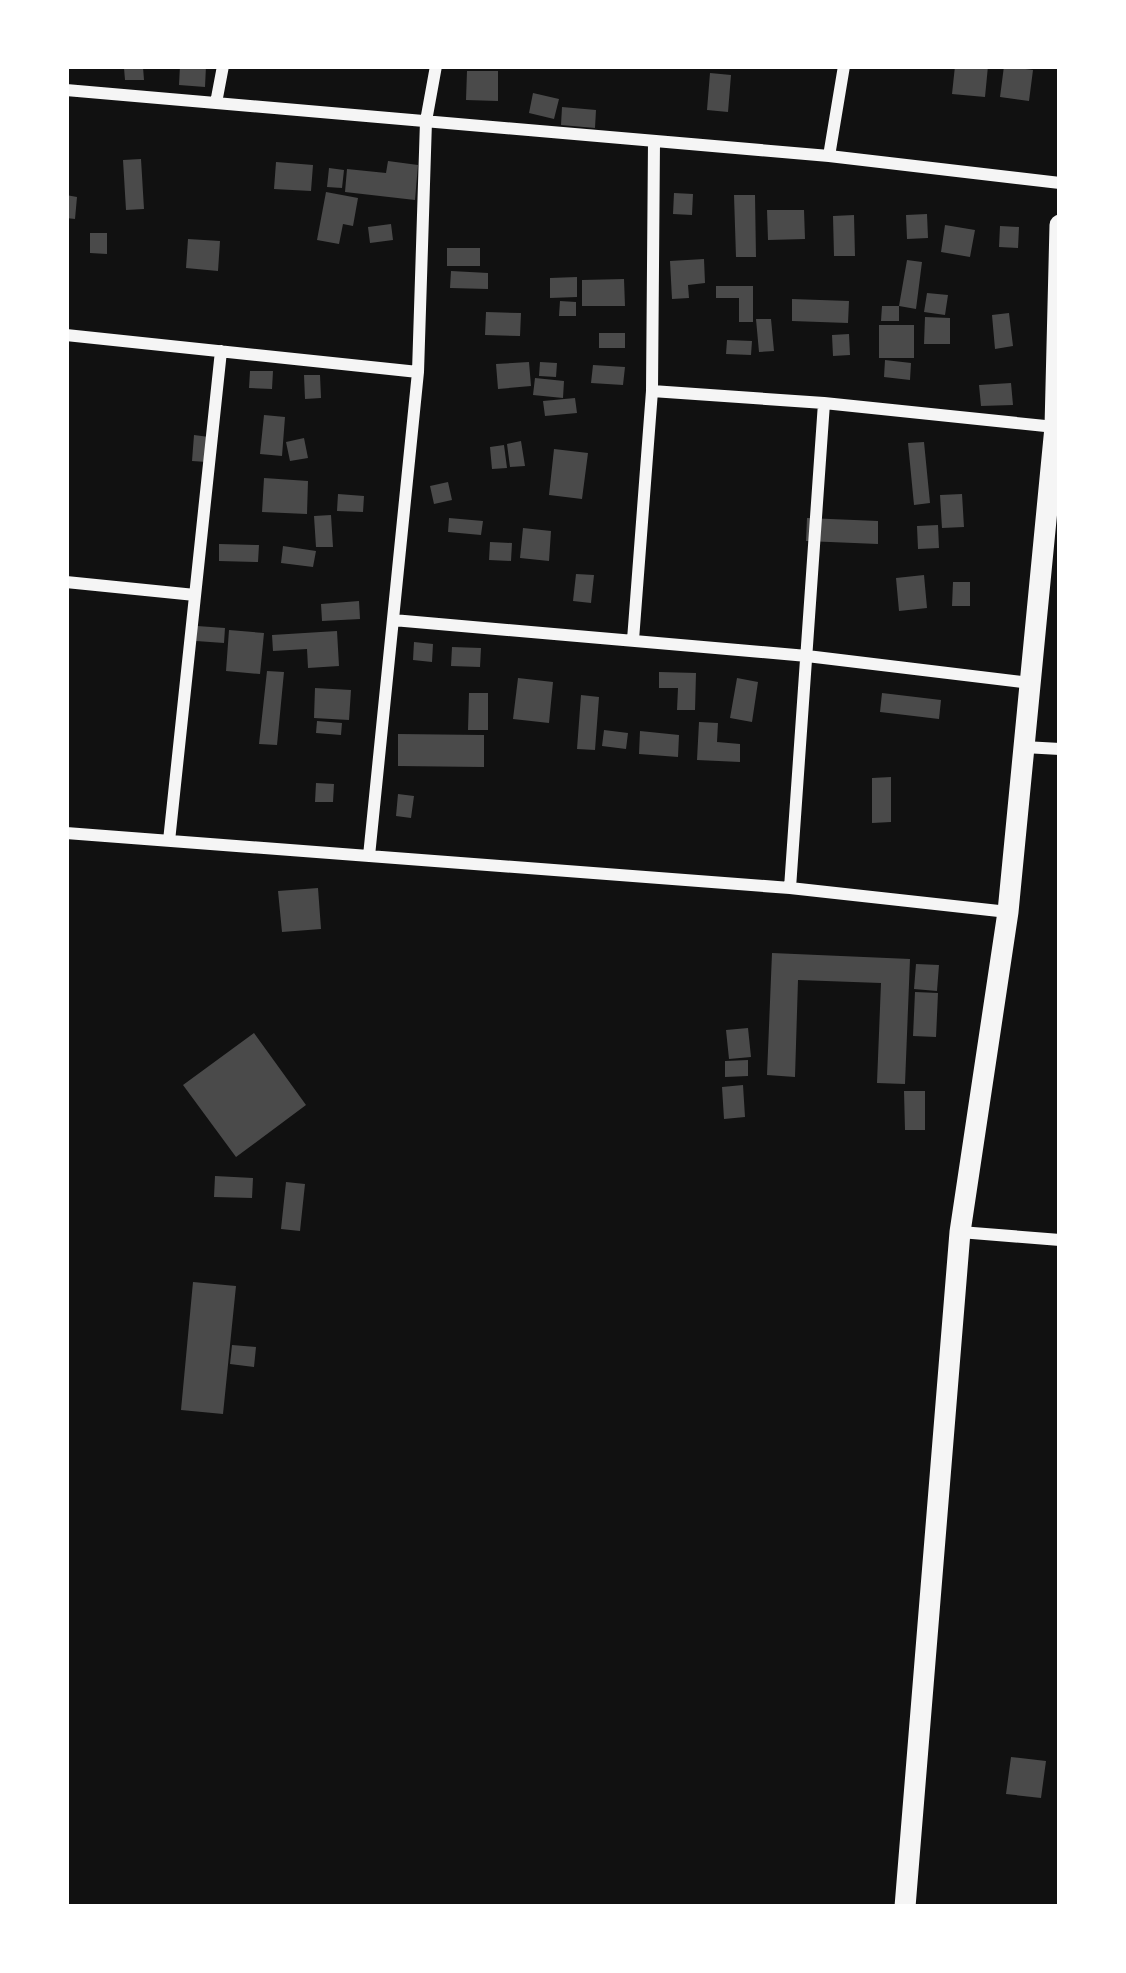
<svg xmlns="http://www.w3.org/2000/svg" width="1126" height="1973" font-family="'Source Sans 3',sans-serif">
<style>
.building{fill:#4a4a4a}
.lines{fill:none;stroke-linecap:round;stroke-linejoin:round}
.minor{stroke:#f5f5f5;stroke-width:12}
.tertiary{stroke:#f5f5f5;stroke-width:21}
</style>
<rect width="100%" height="100%" fill="#111"/>
<path class="building" d="M180 66H206L205 87 179 85Z
M955 66H988L985 97 952 94Z
M1004 66 1033 70 1029 101 1000 97Z
M143 67 144 80H125L124 68Z
M467 71H498V101L466 100Z
M710 73 731 75 728 112 707 110Z
M533 93 559 99 554 119 529 113Z
M562 107 596 110 595 128 561 125Z
M141 159 144 209 126 210 123 160Z
M388 161 418 165 415 200 345 192 347 169 386 173Z
M276 162 313 165 311 191 274 189Z
M329 168 344 170 342 188 327 187Z
M326 192 358 198 353 226 343 224 339 244 317 240Z
M674 193 693 194 692 215 673 214Z
M66 195 77 197 75 219 66 218Z
M734 195H755L756 257H736Z
M767 210H804L805 239 768 240Z
M927 214 928 238 907 239 906 215Z
M854 215 855 256H834L833 216Z
M391 224 393 240 370 243 368 227Z
M945 225 975 230 970 257 941 252Z
M1000 226 1019 227 1018 248 999 247Z
M90 233H107V254L90 253Z
M188 239 220 241 218 271 186 268Z
M447 248H480V266H447Z
M704 259 705 283 688 285 689 298 672 299 670 261Z
M907 260 922 262 916 309 899 306Z
M451 271 488 273V289L450 288Z
M577 277V297L550 298V278Z
M624 279 625 306H582V280Z
M716 286H753V322H739V298H716Z
M927 293 948 295 945 315 924 312Z
M792 299 849 301 848 323 792 321Z
M560 301 576 302V316H559Z
M882 306H899V321H881Z
M486 312 521 313 520 336 485 335Z
M1009 313 1013 346 995 349 992 315Z
M925 317 950 318V344H924Z
M756 319H771L774 351 759 352Z
M879 325H914V358H879Z
M599 333H625V348H599Z
M849 334 850 355 833 356 832 335Z
M727 340 752 341 751 355 726 354Z
M885 360 911 363 910 380 884 377Z
M529 362 531 386 498 389 496 364Z
M540 362 557 363 556 377 539 376Z
M593 365 625 367 623 385 591 383Z
M250 371H273L272 389 249 388Z
M304 375H320L321 398 305 399Z
M535 378 564 381 563 398 533 395Z
M1011 383 1013 405 981 406 979 385Z
M575 398 577 413 545 416 543 401Z
M264 415 285 417 282 456 260 454Z
M194 435 209 437 207 462 192 461Z
M304 438 308 458 290 461 286 442Z
M521 441 525 466 510 467 507 444Z
M924 442 930 503 914 505 908 443Z
M504 445 507 468 492 469 490 447Z
M554 449 588 453 582 499 549 495Z
M264 478 308 481 307 514 262 512Z
M448 482 452 500 434 504 430 486Z
M338 494 364 496 363 512 337 511Z
M962 494 964 527 942 528 940 495Z
M331 515 333 547H316L314 516Z
M449 518 483 521 481 535 448 532Z
M807 518 878 521V544L806 541Z
M938 525 939 548 918 549 917 526Z
M523 528 551 531 549 561 520 558Z
M490 542 512 543 511 561 489 560Z
M219 544 259 545 258 562 219 561Z
M283 546 316 551 313 567 281 563Z
M576 574 594 575 591 603 573 601Z
M924 575 927 608 899 611 896 578Z
M953 582H970V606H952Z
M359 601 360 619 322 621 321 604Z
M197 626 225 628 224 643 196 641Z
M229 630 264 633 260 674 226 671Z
M337 631 339 666 308 668 307 649 273 651 272 635Z
M414 642 433 644 432 662 413 660Z
M452 647 481 648 480 667 451 666Z
M267 671 284 672 277 745 259 744Z
M659 672 696 673 695 710H677L678 688H659Z
M518 678 553 682 549 723 513 719Z
M737 678 758 682 752 722 730 718Z
M315 688 351 690 349 720 314 718Z
M469 693H488V730H468Z
M882 693 941 700 939 719 880 712Z
M581 695 599 697 595 750 577 749Z
M317 721 342 723 341 735 316 733Z
M699 722 718 723 717 742 740 744V762L697 760Z
M604 730 628 733 626 749 602 746Z
M640 731 679 735 678 757 639 754Z
M398 734 484 735V767L398 766Z
M891 777V822L872 823V778Z
M316 783 334 784 333 802H315Z
M398 794 414 796 411 818 396 816Z
M318 888 321 929 282 932 278 891Z
M772 953 910 959 905 1084 877 1083 881 983 798 980 795 1077 767 1075Z
M916 964 939 965 937 991 914 989Z
M915 992 938 993 936 1037 913 1036Z
M748 1028 751 1057 729 1059 726 1030Z
M254 1033 306 1105 236 1157 183 1085Z
M748 1060V1076L725 1077V1061Z
M743 1085 745 1117 724 1119 722 1087Z
M904 1091H925V1130H905Z
M215 1176 253 1178 252 1198 214 1197Z
M286 1182 305 1184 300 1231 281 1229Z
M193 1282 236 1286 223 1414 181 1410Z
M232 1345 256 1347 254 1367 230 1364Z
M1011 1757 1046 1761 1041 1798 1006 1794Z"/>
<g class="lines">
<path class="minor" d="M66 90 829 156 1060 183
M216 103 223 66
M829 156 844 66
M66 335 418 372
M652 391 824 403 1055 427
M66 582 195 595
M393 620 807 656 1030 683
M633 640 652 391 654 141
M1024 747 1060 749
M66 833 790 888 1008 912
M169 841 221 351
M369 856 418 372 426 121 436 66
M790 888 824 403
M960 1232 1060 1240"/>
<path class="tertiary" d="M905 1907 960 1232 1008 912 1055 427 1060 225"/>
</g>
<rect width="1126" height="1973" fill="none" stroke="#ffffff" stroke-width="138"/>
</svg>
